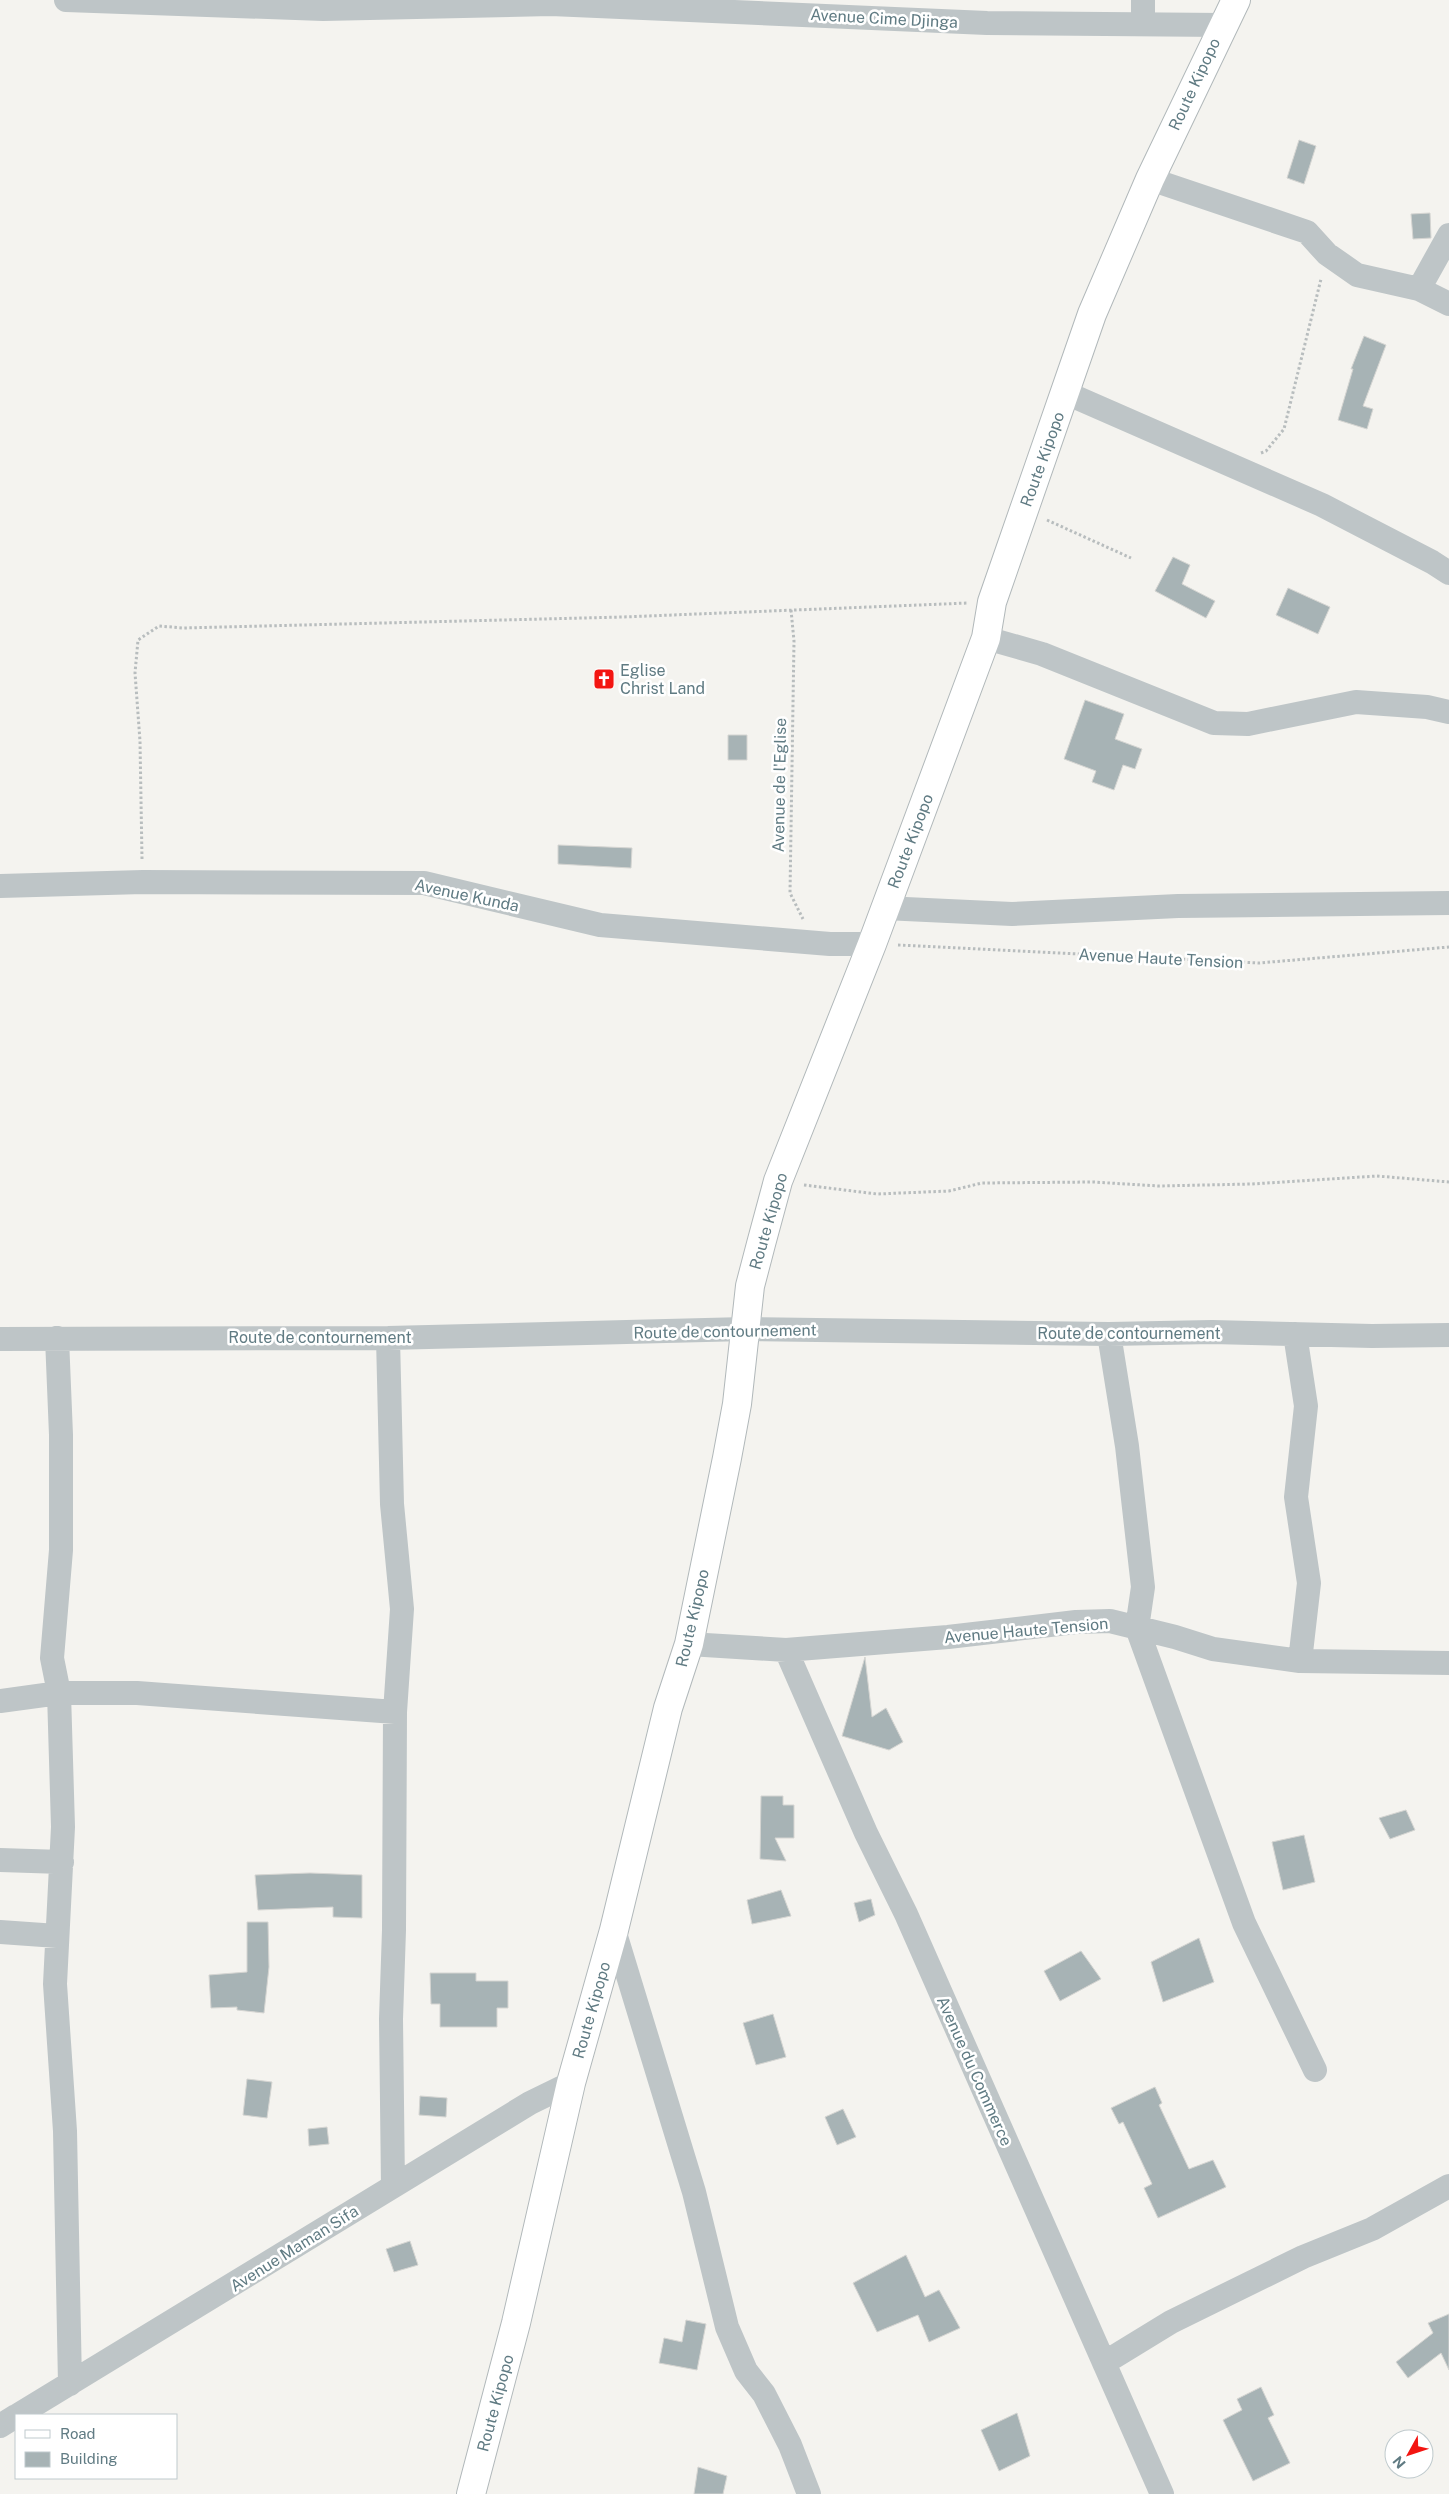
<svg xmlns="http://www.w3.org/2000/svg" width="1449" height="2494" font-family="'Public Sans',sans-serif">
<style>
.building{fill:#a7b3b5;stroke:#d5d5d2}
.lines{fill:none;stroke-linecap:round;stroke-linejoin:round}
.major-casing{stroke:#b1b8ba;stroke-width:30}
.path{stroke:#b8bdbe;stroke-width:3;stroke-dasharray:2.5 2.5;stroke-linecap:butt}
.minor{stroke:#bec5c7;stroke-width:24}
.major{stroke:#fff;stroke-width:28}
.labels{text-anchor:middle;stroke-width:5;stroke-linejoin:round;paint-order:stroke}
.street-label{font-size:16px;fill:#607b83;stroke:#fff}
.poi-label{font-size:16px;fill:#607b83;stroke:#fff;text-anchor:start}
</style>
<rect width="100%" height="100%" fill="#f4f3ef"/>
<path class="building" d="M1299 140 1316 146 1304 184 1287 178Z
M1430 213 1431 238 1413 239 1411 214Z
M1364 336 1386 345 1363 406 1373 409 1367 429 1338 420 1353 369H1351Z
M1173 557 1190 565 1182 584 1215 601 1206 618 1155 591Z
M1288 588 1330 607 1318 634 1276 615Z
M1085 700 1124 714 1115 739 1142 749 1135 769 1123 765 1114 790 1092 782 1096 771 1064 759Z
M728 735H747V760H728Z
M558 845 632 848 631 868 558 864Z
M865 1657 872 1717 886 1708 903 1742 889 1750 842 1736Z
M761 1796H783V1805H794V1838H775L786 1861 760 1859Z
M1406 1810 1415 1830 1390 1839 1379 1818Z
M1304 1835 1315 1882 1283 1890 1272 1842Z
M310 1873 362 1875V1918L333 1917V1907L258 1910 255 1875Z
M781 1890 791 1916 752 1924 747 1900Z
M871 1899 875 1915 859 1922 854 1903Z
M247 1922H268L269 1967 264 2013 237 2010V2007L211 2008 209 1975 247 1972Z
M1199 1938 1214 1982 1163 2002 1151 1962Z
M1081 1951 1101 1979 1060 2001 1044 1971Z
M430 1973H476V1981H508V2008H497V2027H440V2004H431Z
M773 2014 786 2057 756 2065 743 2023Z
M247 2079 272 2082 267 2118 243 2115Z
M1155 2087 1162 2103 1159 2105 1189 2169 1213 2160 1226 2187 1158 2218 1144 2188 1152 2184 1123 2122 1119 2124 1111 2108Z
M420 2096 447 2098 446 2117 419 2115Z
M843 2109 856 2137 837 2145 825 2117Z
M327 2127 329 2144 309 2146 308 2129Z
M410 2241 418 2265 394 2272 386 2249Z
M906 2255 925 2297 939 2290 960 2328 929 2342 918 2315 877 2332 853 2283Z
M1449 2314V2370L1441 2353 1408 2378 1396 2362 1433 2333 1428 2323Z
M686 2320 706 2324 697 2370 659 2363 664 2338 682 2342Z
M1261 2387 1274 2415 1268 2418 1290 2463 1253 2481 1223 2420 1242 2410 1237 2399Z
M1017 2413 1030 2456 999 2471 981 2430Z
M698 2467 727 2476 723 2494H694Z"/>
<g class="lines">
<g class="major-casing">
<path id="major" d="M471 2494 516 2323 571 2083 614 1930 668 1708 689 1644 727 1458 737 1404 750 1286 761 1244 778 1181 872 944 986 638 992 602 1092 314 1150 179 1236 0"/>
</g>
<path class="path" d="M1261 453 1266 451 1284 429 1321 279
M1047 520 1131 558
M791 610 794 641 790 893 803 919
M142 859 140 741 135 673 138 640 159 626 183 628 623 617 968 603
M898 945 1259 963 1449 947
M804 1185 877 1194 949 1191 982 1183 1093 1182 1159 1186 1252 1184 1377 1176 1449 1182"/>
<path class="minor" d="M66 0 323 9 551 4 987 23 1223 25
M1143 0V23
M1150 179 1307 232 1327 254 1357 275 1419 289 1449 304
M1419 289 1449 235
M1066 393 1322 505 1432 562 1449 573
M986 638 1042 654 1214 723 1248 724 1356 702 1427 707 1449 712
M0 886 143 882 424 883 600 925 830 944H872
M884 908 1012 914 1178 906 1449 903
M1109 1334 1127 1446 1143 1587 1137 1628 1244 1923 1315 2070
M1295 1334 1306 1406 1296 1497 1309 1583 1300 1661
M57 1338 61 1435V1550L52 1658 59 1693 63 1827 55 1984 65 2131 70 2384
M388 1338 392 1504 402 1609 395 1712 394 1930 391 2019 393 2186
M0 1339 388 1338 745 1329 1109 1334 1212 1332 1372 1336 1449 1335
M689 1644 786 1650 948 1637 1076 1622 1110 1621 1175 1637 1213 1649 1300 1661 1449 1663
M786 1650 866 1833 906 1914 1162 2494
M0 1701 59 1693H137L395 1712
M0 1860 62 1862
M614 1930 694 2192 727 2327 746 2371 764 2394 790 2445 809 2494
M0 1932 57 1936
M1104 2363 1171 2322 1303 2257 1372 2229 1449 2186
M18 2415 530 2103 571 2083
M0 2426 16 2416"/>
<use href="#major" class="major"/>
</g>
<defs>
<g id="church-square" transform="scale(1.125)"><rect x="-9" y="-9" width="18" height="18" rx="4" fill="#f31511" stroke="#fff"/><path d="M-1.2-6h2.4v3.5h3.3v2.4h-3.3V6h-2.4V-.1h-3.3v-2.4h3.3Z" fill="#fff"/></g>
</defs>
<g fill-rule="evenodd">
<use href="#church-square" x="604" y="679"/>
</g>
<g class="labels">
<g class="street-label">
<text transform="translate(884 18) rotate(3)" y="6">Avenue Cime Djinga</text>
<text transform="translate(1194 84) rotate(-65)" y="6">Route Kipopo</text>
<text transform="translate(1042 459) rotate(-70)" y="6">Route Kipopo</text>
<text transform="translate(779 785) rotate(-89)" y="6">Avenue de l'Eglise</text>
<text transform="translate(910 841) rotate(-69)" y="6">Route Kipopo</text>
<text transform="translate(467 895) rotate(12)" y="6">Avenue Kunda</text>
<text transform="translate(1161 958) rotate(3)" y="6">Avenue Haute Tension</text>
<text transform="translate(768 1221) rotate(-74)" y="6">Route Kipopo</text>
<text transform="translate(725 1331) rotate(-1)" y="6">Route de contournement</text>
<text x="1129" y="1339">Route de contournement</text>
<text x="320" y="1343">Route de contournement</text>
<text transform="translate(692 1618) rotate(-77)" y="6">Route Kipopo</text>
<text transform="translate(1026 1630) rotate(-5)" y="6">Avenue Haute Tension</text>
<text transform="translate(591 2010) rotate(-74)" y="6">Route Kipopo</text>
<text transform="translate(975 2071) rotate(66)" y="6">Avenue du Commerce</text>
<text transform="translate(294 2248) rotate(-32)" y="6">Avenue Maman Sifa</text>
<text transform="translate(495 2403) rotate(-75)" y="6">Route Kipopo</text>
</g>
<g class="poi-label">
<text x="620" y="676">Eglise<tspan x="620" dy="18">Christ Land</tspan></text>
</g>
</g>
<rect x="15" y="2414" width="162" height="65" fill="#ffffff" stroke="#bfcacd"/>
<rect x="25" y="2430" width="25" height="8" fill="#ffffff" stroke="#bfcacd"/>
<text x="60" y="2439" font-size="15" fill="#607b83">Road</text>
<rect x="25" y="2452" width="25" height="15" fill="#a7b3b5" stroke="#bfcacd"/>
<text x="60" y="2464" font-size="15" fill="#607b83">Building</text>
<g transform="translate(1409 2454) rotate(230)"><circle r="24" fill="#ffffff" stroke="#bfcacd"/>
<path d="M0-4L9 19L0 12L-9 19Z" fill="#f31511"/>
<text y="-8" font-size="14" font-weight="bold" text-anchor="middle" fill="#607b83">N</text>
</g>
</svg>
